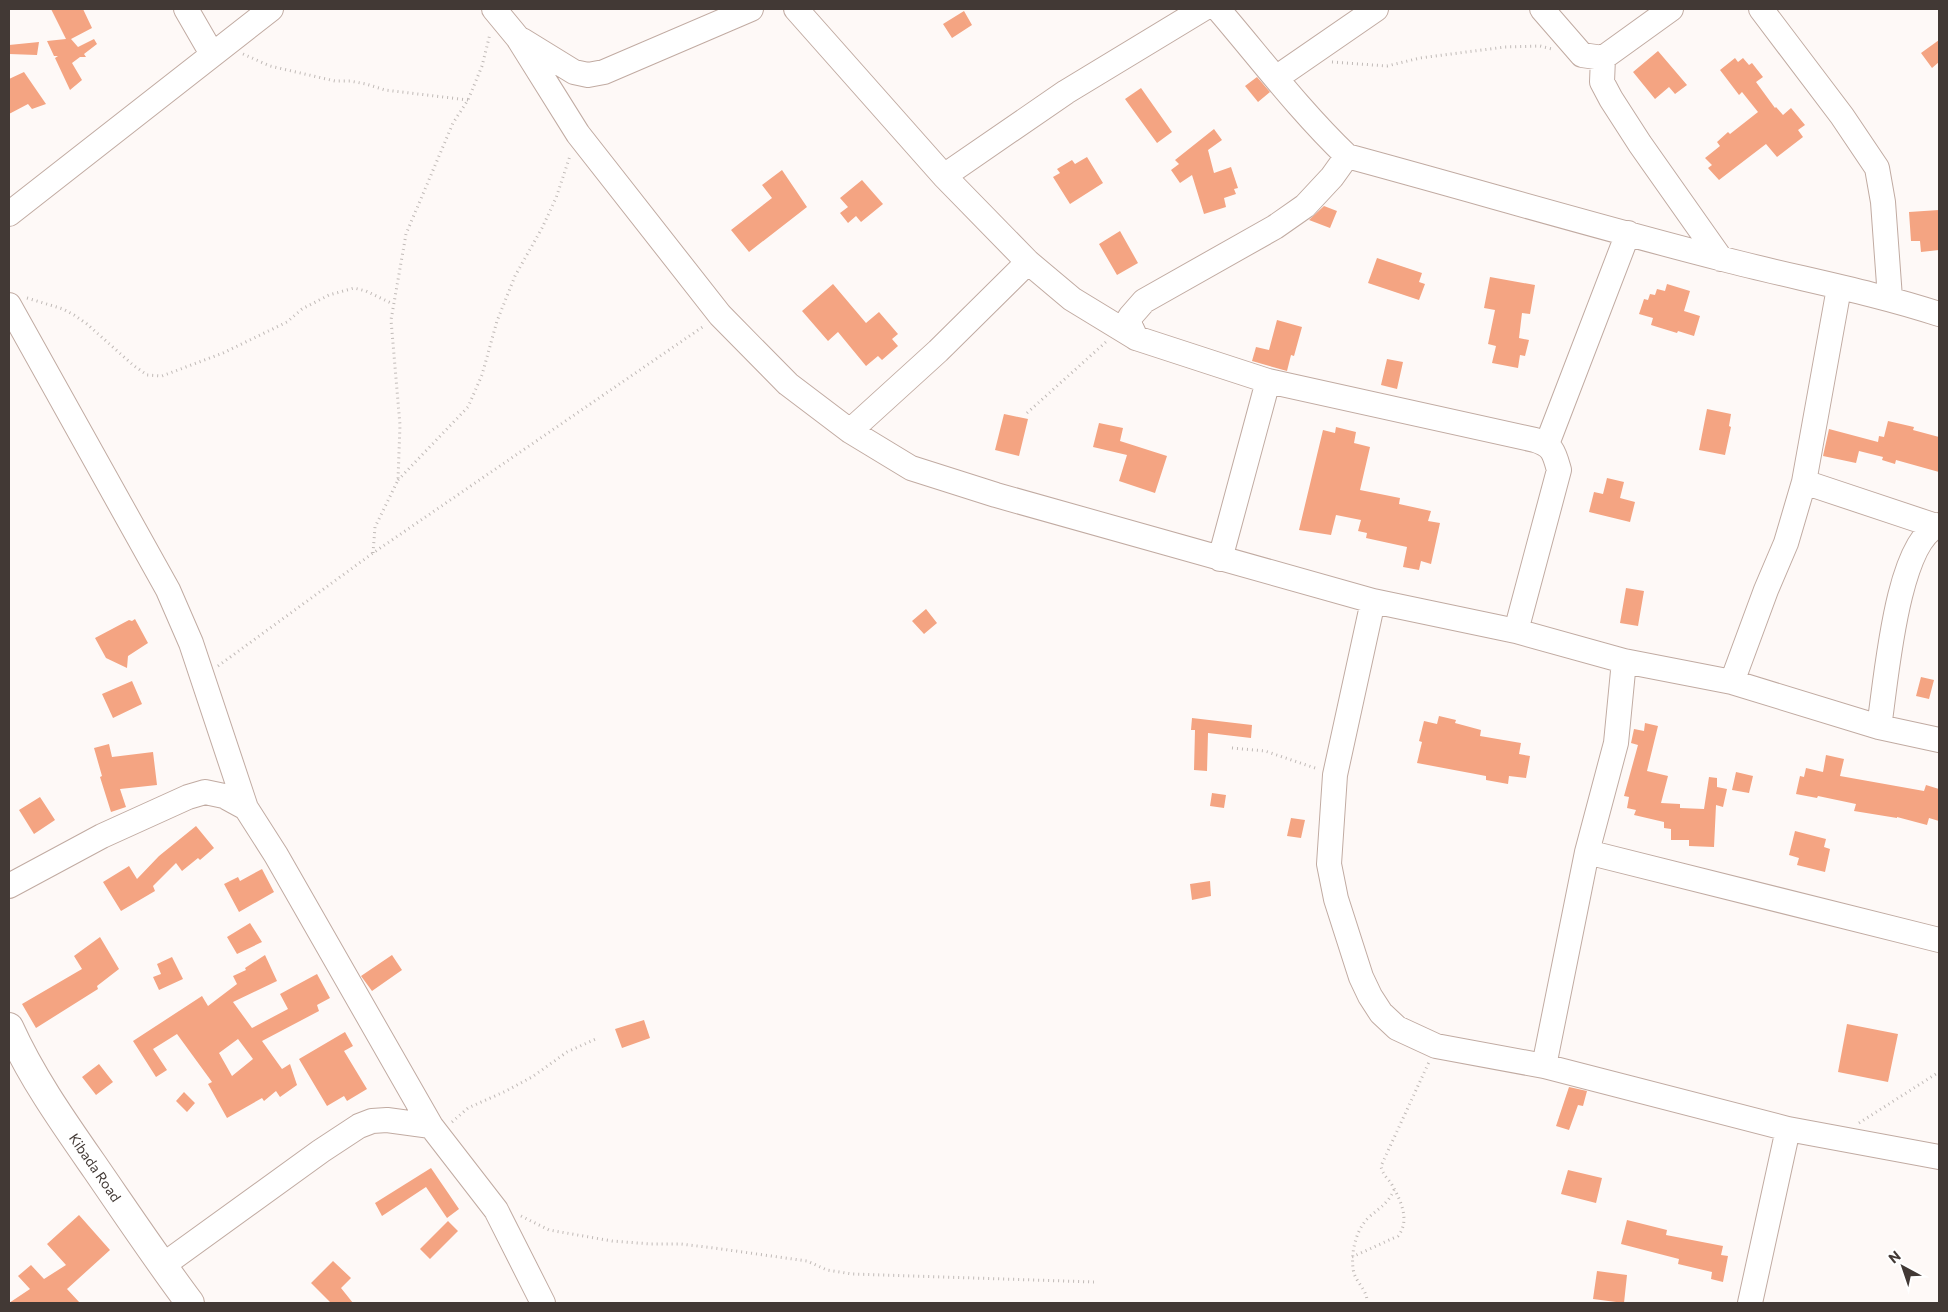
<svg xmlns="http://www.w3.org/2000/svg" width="1948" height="1312" font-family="Commissioner,sans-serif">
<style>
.building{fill:#f4a482;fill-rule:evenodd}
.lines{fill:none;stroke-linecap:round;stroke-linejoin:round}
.minor-casing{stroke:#c1aba2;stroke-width:26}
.major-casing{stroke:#c1aba2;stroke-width:30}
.path{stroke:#c0bab7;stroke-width:3;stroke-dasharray:1 4;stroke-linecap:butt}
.minor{stroke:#fff;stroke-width:24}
.major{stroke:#fff;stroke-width:28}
.labels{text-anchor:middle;stroke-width:5;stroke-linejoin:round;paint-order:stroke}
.street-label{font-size:14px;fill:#423935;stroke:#fff}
</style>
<rect width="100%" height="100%" fill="#fef9f7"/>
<path class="building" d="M51 9H83L92 28 71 39 78 47 94 39 97 44 84 54 86 57H80L72 63 82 80 70 90 55 58 58 56H54L47 41 66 39Z
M964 11 972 25 952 38 943 24Z
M1939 40V62L1932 68 1921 53Z
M39 42 37 55 9 54V45Z
M1658 51 1687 85 1675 94 1669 87 1655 99 1633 72Z
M1735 58 1738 62 1743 58 1749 65 1752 63 1763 77 1756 82 1775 108 1776 107 1783 115 1791 108 1805 125 1798 130 1803 137 1777 157 1766 144 1719 180 1708 168 1712 165 1705 158 1720 146 1717 142 1728 132 1730 134 1758 112 1742 92 1739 95 1720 70Z
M24 72 46 104 32 109 28 104 9 114V79Z
M1257 77 1270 92 1258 102 1245 86Z
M1141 88 1172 132 1157 143 1125 99Z
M1214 129 1222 140 1208 150 1214 173 1231 167 1238 188 1234 189 1236 194 1224 198 1226 207 1204 214 1192 175 1180 183 1171 170 1179 164 1175 160Z
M1087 157 1103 183 1070 204 1053 177 1060 173 1057 169 1072 160 1075 164Z
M782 170 807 207 749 252 731 230 772 198 762 185Z
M862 180 883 204 861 222 856 216 848 223 840 213 848 207 840 198Z
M1324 206 1337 211 1330 228 1309 220Z
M1939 210V250L1921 252 1920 241H1911L1909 212Z
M1120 231 1138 263 1117 275 1099 244Z
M1377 258 1422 273 1419 282 1425 284 1419 300 1368 283Z
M1490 277 1535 285 1530 314 1522 313 1519 338 1529 340 1525 356 1520 355 1518 368 1492 363 1496 346 1488 344 1495 310 1484 308Z
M833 284 866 323 879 312 898 334 892 339 898 346 882 360 878 356 866 366 838 332 828 341 802 311Z
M1667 284 1690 291 1684 311 1700 316 1694 336 1678 331 1677 333 1651 325 1653 318 1639 314 1644 299 1648 300 1650 294 1655 295 1657 289 1665 291Z
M1277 320 1302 327 1294 356 1291 355 1287 371 1252 361 1256 347 1269 350Z
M1387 359 1403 362 1397 389 1381 385Z
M1707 409 1731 414 1729 426 1731 427 1725 455 1699 450Z
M1004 414 1028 419 1019 456 995 450Z
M1888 421 1914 427 1913 430 1939 437V472L1896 460 1895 464 1882 460 1883 457 1859 451 1856 463 1823 456 1829 429 1878 442 1879 436 1884 437Z
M1099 423 1123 428 1120 441 1167 456 1155 493 1119 481 1127 455 1093 447Z
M1336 427 1356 432 1354 443 1370 447 1360 490 1400 498 1399 504 1431 511 1428 521 1440 523 1431 564 1421 561 1419 570 1403 567 1407 547 1366 538 1367 533 1358 531 1361 520 1336 515 1331 535 1299 530 1323 430 1335 433Z
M1607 478 1624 482 1620 498 1635 502 1630 522 1589 512 1594 492 1603 494Z
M1626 588 1644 591 1638 626 1620 623Z
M926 609 937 623 924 634 912 621Z
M135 619 148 643 128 656 127 668 106 658 95 638 129 620 132 621Z
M1921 677 1934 680 1929 699 1916 696Z
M132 681 142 704 113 718 102 694Z
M1439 716 1456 720 1455 723 1481 730 1480 736 1521 743 1519 754 1530 756 1526 778 1509 776 1508 784 1486 780V776L1417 763 1422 742 1419 741 1424 721 1437 724Z
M1192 718 1252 725 1251 738 1208 733 1207 771 1194 770 1195 730H1191Z
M1645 723 1658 726 1647 771 1668 776 1661 803 1680 804V808L1704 809 1709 777 1717 778V787L1727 789 1723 807 1716 805 1714 847 1689 846V840H1671V829L1664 828V822L1634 815 1636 810 1627 808 1629 797 1624 796 1638 745 1631 743 1634 729 1644 731Z
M109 744 112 757 153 752 157 785 120 789 126 807 111 812 100 777 102 776 94 748Z
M1826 755 1844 759 1840 776 1924 791 1926 785 1939 789V821L1929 818 1927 825 1897 817V818L1854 811 1856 804 1818 796 1817 798 1796 794 1800 776 1804 777 1806 768 1823 772Z
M1736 772 1753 776 1749 793 1732 790Z
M1212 793 1226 795 1224 808 1210 806Z
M40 797 55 820 34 834 19 810Z
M1291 818 1305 820 1301 838 1287 836Z
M196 826 214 848 200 860 198 858 182 871 176 863 153 886 155 891 121 911 103 882 129 866 137 879 159 856Z
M1795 831 1826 839 1824 847 1830 849 1825 872 1797 865 1799 858 1789 855Z
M262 869 274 892 239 912 224 884 238 877 240 881Z
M1210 881 1211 896 1192 900 1190 884Z
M250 923 262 942 237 954 227 937Z
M100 937 119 969 97 986 98 989 36 1028 22 1004 82 969 74 956Z
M265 955 277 981 233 1002 252 1028 288 1009 280 994 317 974 330 998 317 1005 319 1011 262 1041 282 1069 290 1064 297 1085 280 1097 276 1091 264 1101 262 1098 227 1118 208 1084 212 1082 177 1034 153 1049 167 1070 156 1077 133 1041 202 996 208 1006 237 984 233 976 246 970 245 968ZM238 1039 253 1059 232 1076 219 1053Z
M392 955 402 970 372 991 361 976Z
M172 957 183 979 159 990 153 977 161 974 157 964Z
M644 1020 650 1038 622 1048 615 1029Z
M1847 1024 1898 1034 1888 1082 1838 1072Z
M345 1032 353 1046 344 1051 367 1089 347 1101 344 1096 327 1106 299 1059Z
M99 1064 113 1082 96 1095 82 1077Z
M1569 1087 1587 1091 1583 1106 1578 1105 1569 1130 1556 1126Z
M184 1092 195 1103 187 1112 176 1101Z
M431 1168 459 1209 447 1218 426 1187 382 1216 375 1203Z
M1568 1170 1602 1178 1596 1203 1561 1194Z
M79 1215 110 1250 67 1289 80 1303H9L30 1289 18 1276 31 1265 44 1279 66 1265 47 1244Z
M1627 1220 1667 1230 1666 1235 1723 1246 1721 1255 1728 1256 1723 1282 1711 1279 1712 1272 1678 1264 1679 1259 1621 1244Z
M448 1221 458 1231 430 1259 420 1249Z
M333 1261 351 1278 341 1288 353 1303H331L311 1283Z
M1597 1271 1627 1275 1624 1303 1593 1299Z"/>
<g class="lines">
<g class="minor-casing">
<path id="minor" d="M186 9 212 54
M494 9 518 38 578 134 720 315 788 384 850 431 911 468 996 495 1373 601 1516 631 1624 661 1732 682 1879 727 1939 740
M796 9 944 176 1028 262 1072 299 1136 338 1268 381 1535 440C1553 446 1554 452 1559 470L1516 631
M1218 9C1260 58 1300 111 1347 156 1473 190 1597 227 1723 259 1795 278 1869 291 1939 314
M1542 9 1582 55 1603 58 1671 9
M1761 9 1842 116 1877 168 1883 202 1890 298
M522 40 574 72 588 75 604 72 751 9
M1603 58 1602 82 1611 99 1640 144 1721 259
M1276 78 1376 9
M944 176 1066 92 1203 9
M9 214 271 9
M9 305 168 590 191 643 246 808 276 855 431 1126 496 1210 543 1303
M1136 338 1130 325V317L1144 301 1275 227 1305 206 1332 177 1347 156
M850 431 938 351 1028 262
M1547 444 1628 233
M1804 482 1936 526
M1220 559 1268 381
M1373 601 1335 775 1329 864 1336 899 1361 977 1370 996 1381 1013 1397 1028 1436 1046 1544 1066 1788 1129 1939 1157
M1732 682 1766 590 1786 543 1804 482 1839 288
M1879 727C1886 684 1896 542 1939 525
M1587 852 1939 940
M9 886 102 836 188 797 205 792 224 796 246 808
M1544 1066 1587 852 1616 743 1624 661
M162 1266 321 1151 359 1126 372 1121 387 1120 431 1126
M1750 1303 1788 1129"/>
</g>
<g class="major-casing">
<g id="major">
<path id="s1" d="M9 1027C32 1078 64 1123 96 1169 127 1214 157 1259 190 1303"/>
</g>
</g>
<path class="path" d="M243 54 270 66 335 81H350L366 84 385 90 468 100
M1332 62 1387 66 1420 58 1505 47 1540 46 1552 49
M27 298 63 309 74 315 87 324 133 365 147 375 162 376 223 353 287 322 302 309 329 295 354 288 366 291 393 304
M1027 413 1107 341
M398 480 468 407 482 375 497 321 515 276 542 228 556 198 570 156
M373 553 375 527 398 480 400 425 391 320 406 234 453 123 468 100 482 66 490 34
M218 666 373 553 704 326
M1232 748 1265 751 1318 769
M452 1122 468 1108 506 1091 532 1077 567 1052 598 1038
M1859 1123 1939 1072
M521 1216 549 1230 612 1241 651 1244H681L714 1248 807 1261 827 1270 852 1274 1094 1282
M1352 1257 1398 1236C1411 1220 1400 1199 1391 1183 1387 1178 1382 1173 1381 1166L1429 1062
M1367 1303C1368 1289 1354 1282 1353 1268 1351 1252 1356 1230 1368 1218 1379 1208 1387 1205 1394 1190"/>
<use href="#minor" class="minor"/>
<use href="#major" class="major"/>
</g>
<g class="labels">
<g class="street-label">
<text dy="5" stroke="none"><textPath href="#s1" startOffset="165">Kibada Road</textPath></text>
</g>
</g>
<rect width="1948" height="1312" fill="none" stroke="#423935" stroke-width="20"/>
<g transform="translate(1903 1267) rotate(320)" stroke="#ffffff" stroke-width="4" paint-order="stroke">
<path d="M0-4L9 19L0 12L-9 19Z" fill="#423935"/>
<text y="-8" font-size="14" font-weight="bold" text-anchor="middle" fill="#423935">N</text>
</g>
</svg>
